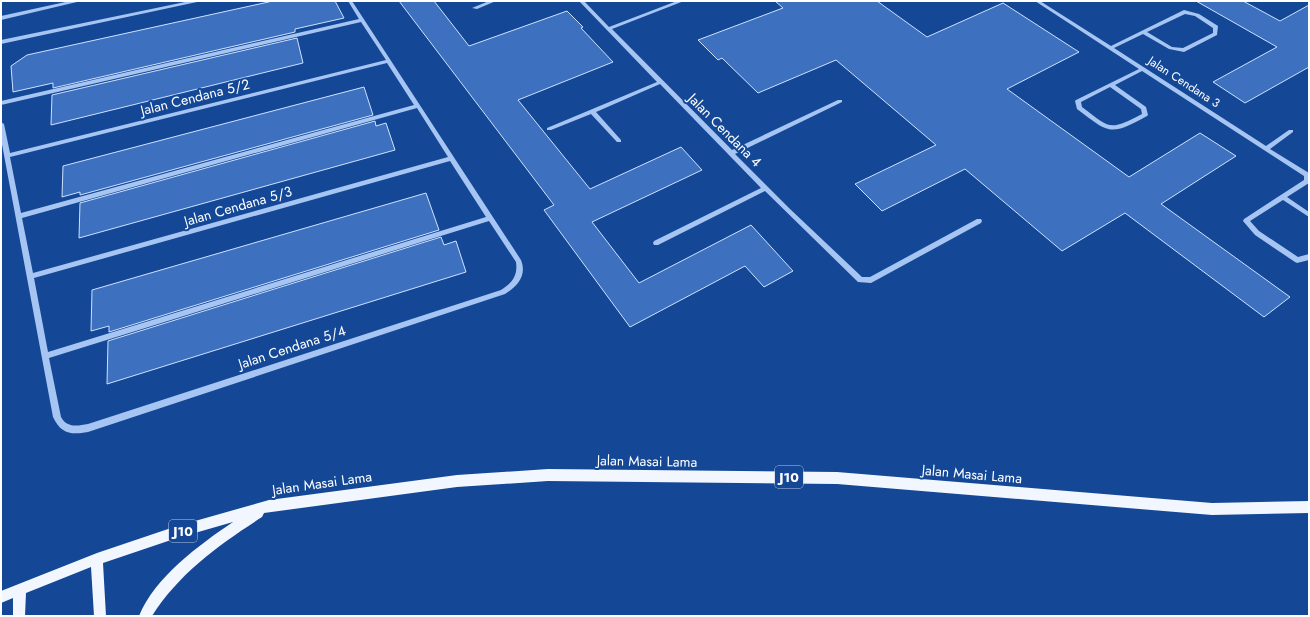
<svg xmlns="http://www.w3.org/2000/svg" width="1310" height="617" font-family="Jost,sans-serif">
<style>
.building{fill:#3d71bf;stroke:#cee1fd}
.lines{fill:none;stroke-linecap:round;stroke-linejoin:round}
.minor{fill:#a6c5f2;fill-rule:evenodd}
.major{fill:#f1f6ff;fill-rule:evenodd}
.labels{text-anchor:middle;stroke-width:4;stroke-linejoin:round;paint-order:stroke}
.far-street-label{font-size:12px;fill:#fff;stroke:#144897}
.shield{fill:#144897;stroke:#b8c8e0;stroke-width:1}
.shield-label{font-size:13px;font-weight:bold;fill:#fff}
.street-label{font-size:14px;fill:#fff;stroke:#144897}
</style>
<rect width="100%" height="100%" fill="#144897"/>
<path class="building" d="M273 1H335L344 18 295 29V32L53 88V83L13 92 11 66 27 55Z
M399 1H434L469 46 567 11 583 27 581 28 613 62 518 100 590 189 681 147 702 170 592 222 639 283 751 225 793 271 764 287 745 266 630 327 544 210 554 205Z
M775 1H877L927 37 1003 3 1079 52 1007 89 1129 177 1200 133 1236 156 1161 204 1290 297 1264 317 1125 213 1062 251 965 169 882 211 855 184 936 145 836 60 758 93 722 58 718 60 698 40 783 8Z
M1196 1H1243L1280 21 1309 5V67L1245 103 1213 82 1277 47Z
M297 38 303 63 51 125 52 95Z
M364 87 373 115 80 195V192L62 197 63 166Z
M375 121 376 126 386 123 395 150 79 238 80 203Z
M426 193 439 230 109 332V326L91 331 92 290Z
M441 237 444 245 456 241 466 272 107 384 108 341Z"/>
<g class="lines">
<path class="minor" d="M70 1H79L77 2 1 20V16Z
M190 1H199L197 2 1 44V40Z
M348 1H352L521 260C527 275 518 286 505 294L88 432C71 435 61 434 53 417L1 139V122L4 124 10 153 386 60 361 22 1 105V101L359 19ZM387 63 414 105 21 213 10 157ZM417 108 448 157 33 273 22 218ZM450 161 486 217 48 352 34 278ZM489 221 516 262C518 276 512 283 501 290L88 424C77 426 67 428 61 417L49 358Z
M489 1H496L477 9 472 8Z
M579 1H584L609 27 677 1H684L612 29 732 150 838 100H842V102L735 154 790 209 862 277H870L977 219H981L982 221 981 223 871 283 858 282 765 191 658 245H654L653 243 654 241 761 188 660 84 596 112 621 140V142H617L591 114 551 130H547V128L657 82Z
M1035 1H1040L1111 46 1184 10 1199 14 1218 26 1217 35 1184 52 1169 49 1143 34 1114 48 1266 146 1289 130H1293V132L1270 149 1309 173V183L1287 197 1309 212V217L1283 200 1250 221 1259 231 1298 257 1309 254V260L1297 263 1295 262 1255 235 1243 221 1244 219 1304 180V176L1142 71 1115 85 1146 107 1148 115 1147 116C1110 136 1110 134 1077 109L1075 101 1076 100 1139 69ZM1185 14 1195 16 1213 28V33L1183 48 1172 47 1147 32ZM1110 87 1141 109 1142 114C1109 131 1111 129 1082 107L1081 102Z"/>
<path class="major" d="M548 469 837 472 1212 503 1309 501V513L1212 515 837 484 548 481 457 487 264 513 262 517C220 544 179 573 152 616H139C155 577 199 545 233 522L174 539 103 563 106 616H94L91 567 26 593 25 616H13V598L1 603V591L97 553 174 527 269 500 457 475Z"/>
</g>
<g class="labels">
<g class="far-street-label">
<text transform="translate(1184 82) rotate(33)" y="4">Jalan Cendana 3</text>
</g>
<g class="shield">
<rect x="775" y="466" width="28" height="22" rx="3"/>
<rect x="169" y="520" width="28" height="22" rx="3"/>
</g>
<g class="shield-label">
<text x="789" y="482">J10</text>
<text x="183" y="536">J10</text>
</g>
<g class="street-label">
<text transform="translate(195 97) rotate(-14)" y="5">Jalan Cendana 5/2</text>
<text transform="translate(725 130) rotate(45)" y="5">Jalan Cendana 4</text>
<text transform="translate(238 206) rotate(-16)" y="5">Jalan Cendana 5/3</text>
<text transform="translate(292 347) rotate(-18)" y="5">Jalan Cendana 5/4</text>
<text transform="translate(647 461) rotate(1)" y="5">Jalan Masai Lama</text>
<text transform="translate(972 474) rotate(5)" y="5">Jalan Masai Lama</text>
<text transform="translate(322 483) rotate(-8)" y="5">Jalan Masai Lama</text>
</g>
</g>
<rect width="1310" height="617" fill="none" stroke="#ffffff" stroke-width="4"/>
</svg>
